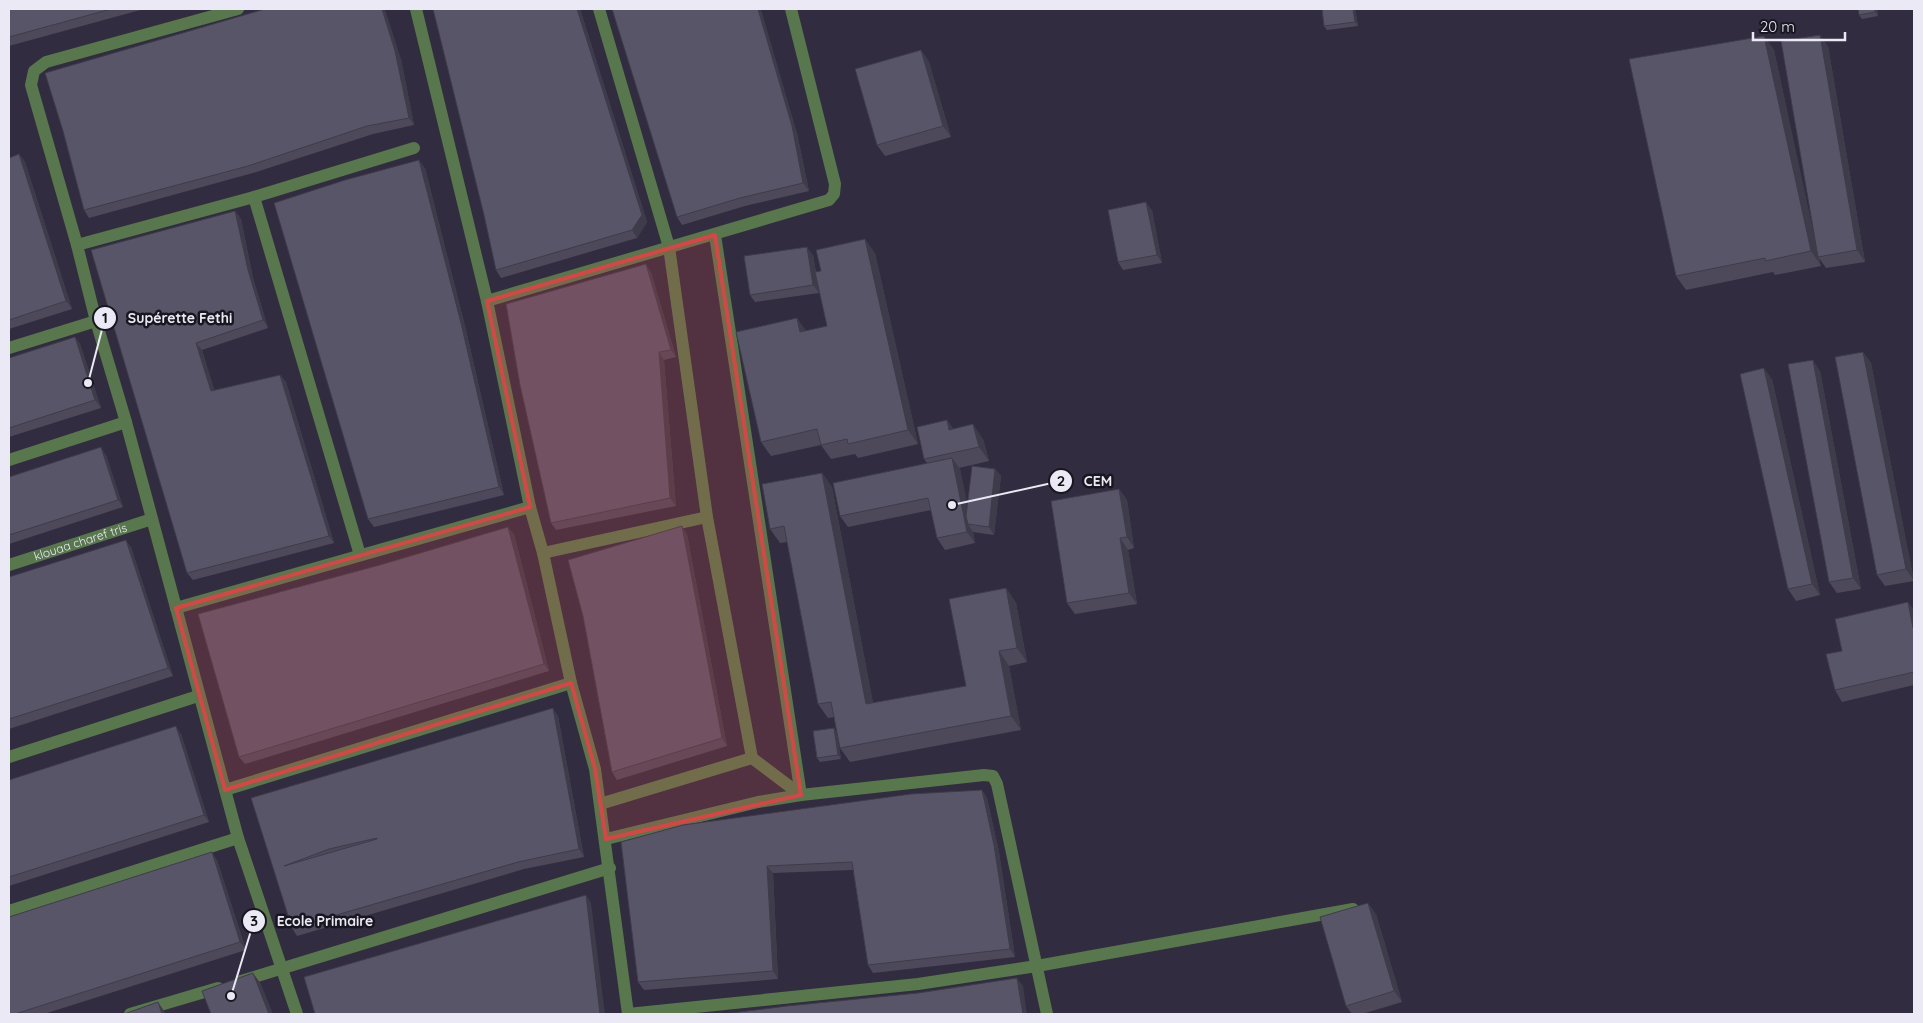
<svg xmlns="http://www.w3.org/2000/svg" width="1923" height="1023" font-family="Quicksand,sans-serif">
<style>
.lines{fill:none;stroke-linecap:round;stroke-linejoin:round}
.minor{stroke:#58774c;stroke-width:12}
.wall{fill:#4d495a}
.shaded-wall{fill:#3e3c4a}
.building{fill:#595569;stroke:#3e3c4a;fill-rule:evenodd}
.marked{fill:#d94547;fill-opacity:0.2;stroke:#d94547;stroke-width:4;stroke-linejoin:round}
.labels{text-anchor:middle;stroke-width:5;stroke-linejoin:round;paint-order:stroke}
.street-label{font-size:12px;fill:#ebe9f5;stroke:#18161f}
.leader{fill:none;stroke:#ebe9f5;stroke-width:2}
.callout-dot{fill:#ebe9f5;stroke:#18161f;stroke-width:2}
.mark-label{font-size:15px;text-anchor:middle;font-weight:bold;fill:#111}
.callout-label{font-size:14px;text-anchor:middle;font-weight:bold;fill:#ebe9f5;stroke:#18161f;stroke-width:5;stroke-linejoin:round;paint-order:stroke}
</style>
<rect width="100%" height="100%" fill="#312c3f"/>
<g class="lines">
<g class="minor">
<path d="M238 9 46 62 34 71 31 85 77 245 96 321 126 422 238 838 297 1014"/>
<path d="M416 9 487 301 530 507 543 553 571 683 595 769 628 1014"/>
<path d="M599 9 669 247 707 517 752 758 600 804"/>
<path d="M254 197 360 555"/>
<path d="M715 235 801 795"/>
<path d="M77 245 254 197 414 148"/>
<path d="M487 301 829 200 834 194 835 184 791 9"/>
<path d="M9 348 96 321"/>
<path d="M9 460 126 422"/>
<path d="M543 553 707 517"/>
<path id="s1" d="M9 565 152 519"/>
<path d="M176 608 530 507"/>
<path d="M9 757 198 696"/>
<path d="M752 758 801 795"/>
<path d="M225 790 571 683"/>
<path d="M606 839 758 802 801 795 984 775 993 776 997 784 1047 1014"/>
<path d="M9 911 238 838"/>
<path d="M241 981 610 868"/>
<path d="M130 1014 218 988"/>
<path d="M628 1014 918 984 1037 966 1353 909"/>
</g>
</g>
<path class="wall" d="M9 9H144L9 46Z
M433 9H580L647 222 637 238 501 278 496 270 484 215Z
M1322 9H1355L1358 26 1327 30 1324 26Z
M1877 9 1878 16 1862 19 1859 15Z
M1764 36 1774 50 1815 242 1828 46 1865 262 1826 268 1819 258 1821 266 1775 275 1773 272 1686 290 1676 276Z
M921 50 929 62 951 137 885 156 877 145Z
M401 59 414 125 373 134 253 173 89 218 84 210Z
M797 133 809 191 745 206 682 225 677 217Z
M19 154 25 162 72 309 9 329V158Z
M425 168 466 330 504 495 374 527 368 519Z
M1152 210 1162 263 1123 270 1118 262Z
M235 211 241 219 253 278 268 328 202 350 214 390 280 375 286 382 334 543 193 580 187 573 91 250Z
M875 253 918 444 858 458 855 454 831 459 821 445 771 456 761 442 827 326 816 274 819 293 755 302 750 295 813 255 816 272Z
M651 272 676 357 664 360 676 506 556 530 551 523Z
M75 337 80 344 101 408 9 437V358Z
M1863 352 1871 363 1914 581 1885 586 1877 575Z
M1820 371 1861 589 1837 593 1829 582Z
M1772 379 1820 595 1796 601 1788 589Z
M947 420 953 429 983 439 989 461 959 468 960 469 967 504 995 469 1001 476 994 535 973 532 975 543 945 550 937 538 931 510 848 527 840 516 927 463 924 459Z
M106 455 123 507 9 544V477Z
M822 473 832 487 873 703 966 686 1006 588 1016 603 1027 662 1009 666 1021 730 850 762 840 748 837 736 841 759 820 762 817 758 837 732 834 717 828 718 818 704 787 542 780 543 770 529Z
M1119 489 1127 500 1134 548 1128 550 1137 604 1075 614 1067 603Z
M514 534 549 671 245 764 239 757Z
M687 534 727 746 617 780 612 772 583 616Z
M131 547 173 676 9 729V577Z
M1908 602 1914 611V685L1842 702 1835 690 1842 651Z
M558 716 584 857 524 869 297 936 292 928 251 798Z
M181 734 209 822 9 886V780Z
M982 790 987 798 999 852 1015 957 873 973 868 965 853 870 773 873 778 979 644 990 638 982 621 842Z
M217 860 246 950 44 1014H9Z
M1376 914 1402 1002 1362 1014H1352L1346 1006Z"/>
<path class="shaded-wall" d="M382 9H385L401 59 414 125 409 118Z
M577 9H580L647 222 637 238 632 230Z
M758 9H761L797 133 809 191 803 183Z
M1353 9H1355L1358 26 1355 22Z
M1875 9H1877L1878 16 1875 12Z
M1820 35 1828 46 1865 262 1857 250Z
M1764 36 1774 50 1819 257H1818L1821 266 1811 251Z
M921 50 929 62 951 137 943 126Z
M19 154 25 162 72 309 66 301Z
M419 160 425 168 466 330 504 495 499 487Z
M1146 202 1152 210 1162 263 1157 255Z
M235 211 241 219 253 278 268 328 263 320 248 270Z
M865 239 875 253 918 444 908 430Z
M807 247 813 255 819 293 813 285Z
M646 264 651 272 676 357 671 350Z
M797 318 807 332H800Z
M75 337 80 344 101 408 95 400Z
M196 343 202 350 217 398 211 391Z
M659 352 664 360 676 506 670 498Z
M1863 352 1871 363 1914 581 1906 569Z
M1813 360 1820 371 1861 589 1853 578Z
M1764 368 1772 379 1820 595 1812 584Z
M280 375 286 382 334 543 329 536Z
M947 420 957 434 949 430Z
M973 424 983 439 989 461 979 447Z
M101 447 106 455 123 507 118 500Z
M952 458 960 469 972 525 968 524 973 532 975 543 967 532Z
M995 469 1001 476 994 535 989 527Z
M822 473 832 487 876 719 866 704Z
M1119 489 1127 500 1134 548 1127 537Z
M682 526 687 534 727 746 722 738Z
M508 527 514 534 549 671 544 664Z
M1120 538 1128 550 1137 604 1129 593Z
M126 540 131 547 173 676 168 668Z
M1006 588 1016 603 1027 662 1017 648Z
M1908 602 1914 611V629L1913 628Z
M999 651 1009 666 1021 730 1011 716Z
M553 708 558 716 584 857 579 849Z
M176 726 181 734 209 822 204 815Z
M834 728 837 732 841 759 838 755Z
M982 790 987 798 999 852 1015 957 1010 949Z
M212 852 217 860 246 950 240 942Z
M767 866 773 873 778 979 773 971Z
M586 895 591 903 605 1014H600Z
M1368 903 1376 914 1402 1002 1394 991Z
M253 973 261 984 273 1014H269Z
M1017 978 1023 986 1027 1014H1023Z
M158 1002 166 1014H162Z"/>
<path class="building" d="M9 9H111L9 37Z
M265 9H382L395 51 409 118 367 126 248 166 84 210 63 131 45 73Z
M433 9H577L642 215 632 230 496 270 484 215Z
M612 9H758L792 126 803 183 740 198 677 217Z
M1322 9H1353L1355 22 1324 26Z
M1858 9H1875V12L1859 15Z
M1820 35 1857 250 1818 257 1781 41Z
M1764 36 1811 251 1765 261V258L1676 276 1629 59Z
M921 50 943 126 877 145 855 69Z
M19 154 66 301 9 320V158Z
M419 160 461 323 499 487 368 519 274 203 345 180Z
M1146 202 1157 255 1118 262 1108 210Z
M235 211 248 270 263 320 196 343 211 391 280 375 329 536 187 573 91 250Z
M865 239 908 430 848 444 847 439 821 445 817 429 761 442 736 332 797 318 800 332 827 326 815 272 821 271 816 250Z
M807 247 813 285 750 295 744 256Z
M646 264 671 350 659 352 670 498 551 523 520 385 506 304Z
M75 337 95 400 9 428V358Z
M1863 352 1906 569 1877 575 1835 357Z
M1813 360 1853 578 1829 582 1788 364Z
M1764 368 1812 584 1788 589 1740 374Z
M947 420 949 430 973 424 979 447 924 459 917 427Z
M101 447 118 500 9 535V477Z
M952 458 967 532 937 538 928 498 840 516 833 483Z
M972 466 995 469 989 527 968 524 966 516Z
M822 473 866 704 966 686 949 599 1006 588 1017 648 999 651 1011 716 840 748 831 702 818 704 784 526 770 529 762 484Z
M1119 489 1127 537 1120 538 1129 593 1067 603 1051 501Z
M682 526 722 738 612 772 583 616 568 560Z
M508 527 544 664 239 757 198 614 380 565Z
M126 540 168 668 9 719V577Z
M1908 602 1913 628 1914 627V672L1835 690 1826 654 1842 651 1835 619Z
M553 708 579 849 518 862 292 928 251 798ZM377 838V839L284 866 329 849Z
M176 726 204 815 9 877V780Z
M834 728 838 755 817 758 813 731Z
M982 790 994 845 1010 949 868 965 852 862 767 866 773 971 638 982 621 842 683 825 911 794Z
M212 852 240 942 15 1014H9V917Z
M586 895 600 1014H315L304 977Z
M1368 903 1394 991 1346 1006 1320 917Z
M253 973 269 1014H211L202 991Z
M1017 978 1023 1014H724L787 1006 918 993Z
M158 1002 162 1014H124Z"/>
<path class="marked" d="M715 235 801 795 606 839 595 769 571 683 225 790 176 608 530 507 487 301Z"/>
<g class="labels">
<g class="street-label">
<text dy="4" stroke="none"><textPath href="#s1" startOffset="75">klouaa charef tris</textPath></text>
</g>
</g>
<path class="leader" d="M88 383L105 318M952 505L1061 481M231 996L254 921"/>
<g class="callout-dot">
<circle cx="88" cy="383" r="5"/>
<circle cx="952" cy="505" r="5"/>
<circle cx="231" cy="996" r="5"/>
<circle cx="105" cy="318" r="12"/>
<circle cx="1061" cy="481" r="12"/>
<circle cx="254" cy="921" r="12"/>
</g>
<g class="mark-label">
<text x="105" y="323">1</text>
<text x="1061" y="486">2</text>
<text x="254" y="926">3</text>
</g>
<g class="callout-label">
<text x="180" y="323">Supérette Fethi</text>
<text x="1098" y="486">CEM</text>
<text x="325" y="926">Ecole Primaire</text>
</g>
<rect width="1923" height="1023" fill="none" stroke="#ebe9f5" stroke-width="20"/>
<path d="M1753 32v8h92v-8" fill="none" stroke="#ebe9f5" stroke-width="2.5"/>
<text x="1760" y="32" font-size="15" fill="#ebe9f5" stroke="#18161f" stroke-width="4" paint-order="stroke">20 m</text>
</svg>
